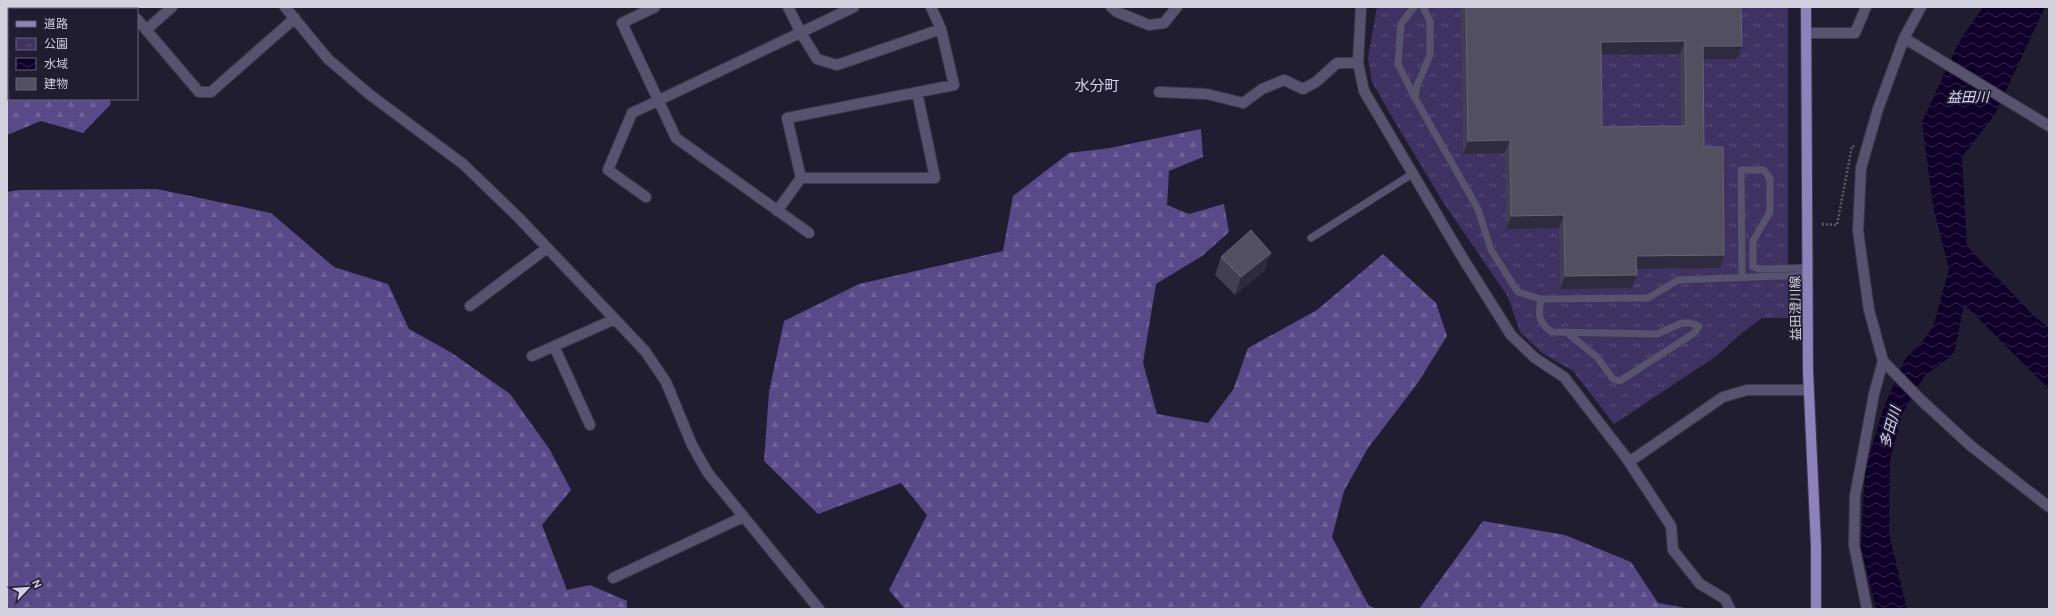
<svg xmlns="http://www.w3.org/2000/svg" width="2056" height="616" font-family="Cabin,'Noto Sans JP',sans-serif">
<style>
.forest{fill:url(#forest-firs)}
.park{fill:url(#park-tufts)}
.water{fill:url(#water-waves)}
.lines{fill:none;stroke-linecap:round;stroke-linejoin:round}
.service-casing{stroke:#3d3a4c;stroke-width:8}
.minor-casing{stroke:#3d3a4c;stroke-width:12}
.primary-casing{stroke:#3d3a4c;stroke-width:12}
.path{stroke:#5e5a6b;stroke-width:2.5;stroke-dasharray:2 2;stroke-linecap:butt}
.service{stroke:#57526e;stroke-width:7}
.minor{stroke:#57526e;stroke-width:10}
.primary{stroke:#8e82bc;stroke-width:10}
.wall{fill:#433f52;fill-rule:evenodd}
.shaded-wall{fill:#2f2b3e}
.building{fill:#524f61;stroke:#666375;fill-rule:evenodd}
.labels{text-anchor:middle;stroke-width:3;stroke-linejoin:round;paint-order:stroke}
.street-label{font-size:13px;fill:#d3d1dd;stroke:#211d30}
.water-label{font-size:14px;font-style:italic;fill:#d8d2f8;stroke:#211d30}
.quarter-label{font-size:15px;fill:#d6d2eb;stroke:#211d30}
</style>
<defs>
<pattern id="forest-firs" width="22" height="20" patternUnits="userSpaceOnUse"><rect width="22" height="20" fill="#584988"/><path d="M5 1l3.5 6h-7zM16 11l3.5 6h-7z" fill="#6f6298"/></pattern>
<pattern id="park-tufts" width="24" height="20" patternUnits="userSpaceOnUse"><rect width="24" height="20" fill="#3e3263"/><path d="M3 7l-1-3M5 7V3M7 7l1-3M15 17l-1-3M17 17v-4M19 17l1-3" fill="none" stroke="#594f79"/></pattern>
<pattern id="water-waves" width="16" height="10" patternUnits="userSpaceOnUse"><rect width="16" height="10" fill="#0f0029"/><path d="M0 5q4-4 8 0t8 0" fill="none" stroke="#312448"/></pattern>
</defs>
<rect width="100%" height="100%" fill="#211d30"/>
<path class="forest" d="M7 7H75L76 9H9V99H109L111 104 83 133 41 121 7 135Z
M1201 129 1203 157 1169 171 1167 205 1189 214 1224 204 1229 232 1202 256 1156 284 1143 363 1157 414 1208 423 1233 390 1248 348 1317 310 1383 254 1436 303 1447 336 1417 384 1368 448 1344 491 1332 537 1369 606 1378 609H905L889 590 927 515 901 483 818 514 764 461 769 392 784 321 859 284 1003 251 1013 196 1069 153 1110 148Z
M157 189 271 213 334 267 388 284 409 329 452 353 510 394 550 450 571 490 542 525 567 590 590 585 627 601V609H7V192L18 190Z
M1483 521 1565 535 1631 562 1658 603 1691 609H1419Z"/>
<path class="park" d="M1377 7H1788V318H1762L1742 333 1715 357 1614 424 1573 371 1542 353 1520 332 1508 297 1443 202 1392 117 1372 82 1368 58Z"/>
<path class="water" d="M1983 7H2045L1995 114 1962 157 1967 246 2034 316 2049 328V389L1964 304 1954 354 1925 375 1902 414 1890 460 1889 534 1907 609H1876L1861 548 1865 471 1883 409 1905 359 1923 341 1933 327 1949 269 1933 206 1922 122 1959 42Z"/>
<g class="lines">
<g class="service-casing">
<path id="service" d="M1414 7 1401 24 1398 64 1415 98 1478 209 1491 250 1518 292 1541 299 1648 298 1678 280 1808 275
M1415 98 1417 86 1430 55V21L1423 7
M1311 238 1412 174
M1742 277 1741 170H1764L1770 179V212L1753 241V267L1759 269 1808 268
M1541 299C1538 314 1538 323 1552 332L1657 334 1682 323H1691L1699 326 1694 333 1620 381 1613 379 1597 357 1566 332"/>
</g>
<g class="minor-casing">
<path id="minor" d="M127 7 129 9
M285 7 328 59 369 94 463 164 518 217 645 351 666 382 692 445 708 473 819 609
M655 7 622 23 676 138 809 233
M788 7 801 33 817 59 837 65 941 29
M1111 7 1117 12 1149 25 1164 23 1177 7
M1361 7 1358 63 1364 91 1459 252 1511 335 1535 358 1564 377 1625 456 1671 526 1673 550 1700 584 1725 599 1730 609
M1921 7 1904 38 1878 109 1861 168 1858 231 1869 310 1883 361 1921 400 1971 446 2049 507
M137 19 199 92H211L295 18
M146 30 172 7
M1807 33H1855L1866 7
M1904 38 2049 126
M1159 92 1207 94 1243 103 1262 89 1284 80 1303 89 1316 82 1337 63H1358
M801 178 787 118 954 85 941 29 931 7
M646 197 608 170 632 113 854 7
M777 211 801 178H935L917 92
M470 306 547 248
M554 346 590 425
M532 356 615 319
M1629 462 1723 397 1747 390H1809
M613 578 743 517
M1867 609 1854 545 1855 496 1874 394 1883 361"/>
</g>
<g class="primary-casing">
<path id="primary" d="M1806 7 1808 371 1816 546V609"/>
</g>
<path class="path" d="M1822 224 1837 225 1852 146 1856 147"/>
<use href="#service" class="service"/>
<use href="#minor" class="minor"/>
<use href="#primary" class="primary"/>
</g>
<path class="wall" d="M1461 7H1741L1742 46 1737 59H1703L1704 147 1724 255 1720 268 1637 269 1632 288 1560 289 1559 228 1506 229 1505 153 1463 154ZM1680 54 1681 126 1602 127 1601 55Z
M1271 253 1264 271 1235 295 1215 275 1221 257Z"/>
<path class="shaded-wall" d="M1685 41 1680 54 1596 55 1601 42Z
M1703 46H1742L1737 59H1698Z
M1510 140 1505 153 1463 154 1468 141Z
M1564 215 1559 228 1506 229 1511 216Z
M1271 253 1264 271 1235 295 1241 277Z
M1724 255 1720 268 1632 269 1636 256Z
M1637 275 1632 288 1560 289 1565 276Z"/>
<path class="building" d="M1466 7H1741L1742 46H1703L1704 147H1723L1724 255 1636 256 1637 275 1565 276 1564 215 1511 216 1510 140 1468 141ZM1685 41 1686 126 1602 127 1601 42Z
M1251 230 1271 253 1241 277 1221 257Z"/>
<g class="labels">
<g class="street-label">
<text transform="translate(1795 308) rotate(-91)" y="5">益田澄川線</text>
</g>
<g class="water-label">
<text x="1968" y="102">益田川</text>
<text transform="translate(1890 427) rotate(-74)" y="5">多田川</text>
</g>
<g class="quarter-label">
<text x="1097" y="91">水分町</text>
</g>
</g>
<rect width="2056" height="616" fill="none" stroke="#d3d1dd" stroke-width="16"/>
<rect x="8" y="8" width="130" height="92" fill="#211d30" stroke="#686575"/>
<rect x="16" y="21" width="20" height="6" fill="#8e82bc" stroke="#686575"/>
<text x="44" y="28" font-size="12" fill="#d3d1dd">道路</text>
<rect x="16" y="38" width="20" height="12" fill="url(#park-tufts)" stroke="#686575"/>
<text x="44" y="48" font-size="12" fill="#d3d1dd">公園</text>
<rect x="16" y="58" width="20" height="12" fill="url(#water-waves)" stroke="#686575"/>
<text x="44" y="68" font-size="12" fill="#d3d1dd">水域</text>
<rect x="16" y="78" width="20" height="12" fill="#524f61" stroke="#686575"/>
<text x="44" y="88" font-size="12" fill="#d3d1dd">建物</text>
<g transform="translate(28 588) rotate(65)" stroke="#211d30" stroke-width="3" paint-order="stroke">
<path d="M0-3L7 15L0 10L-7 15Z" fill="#d3d1dd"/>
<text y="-6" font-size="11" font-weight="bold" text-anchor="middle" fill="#d3d1dd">N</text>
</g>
</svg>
